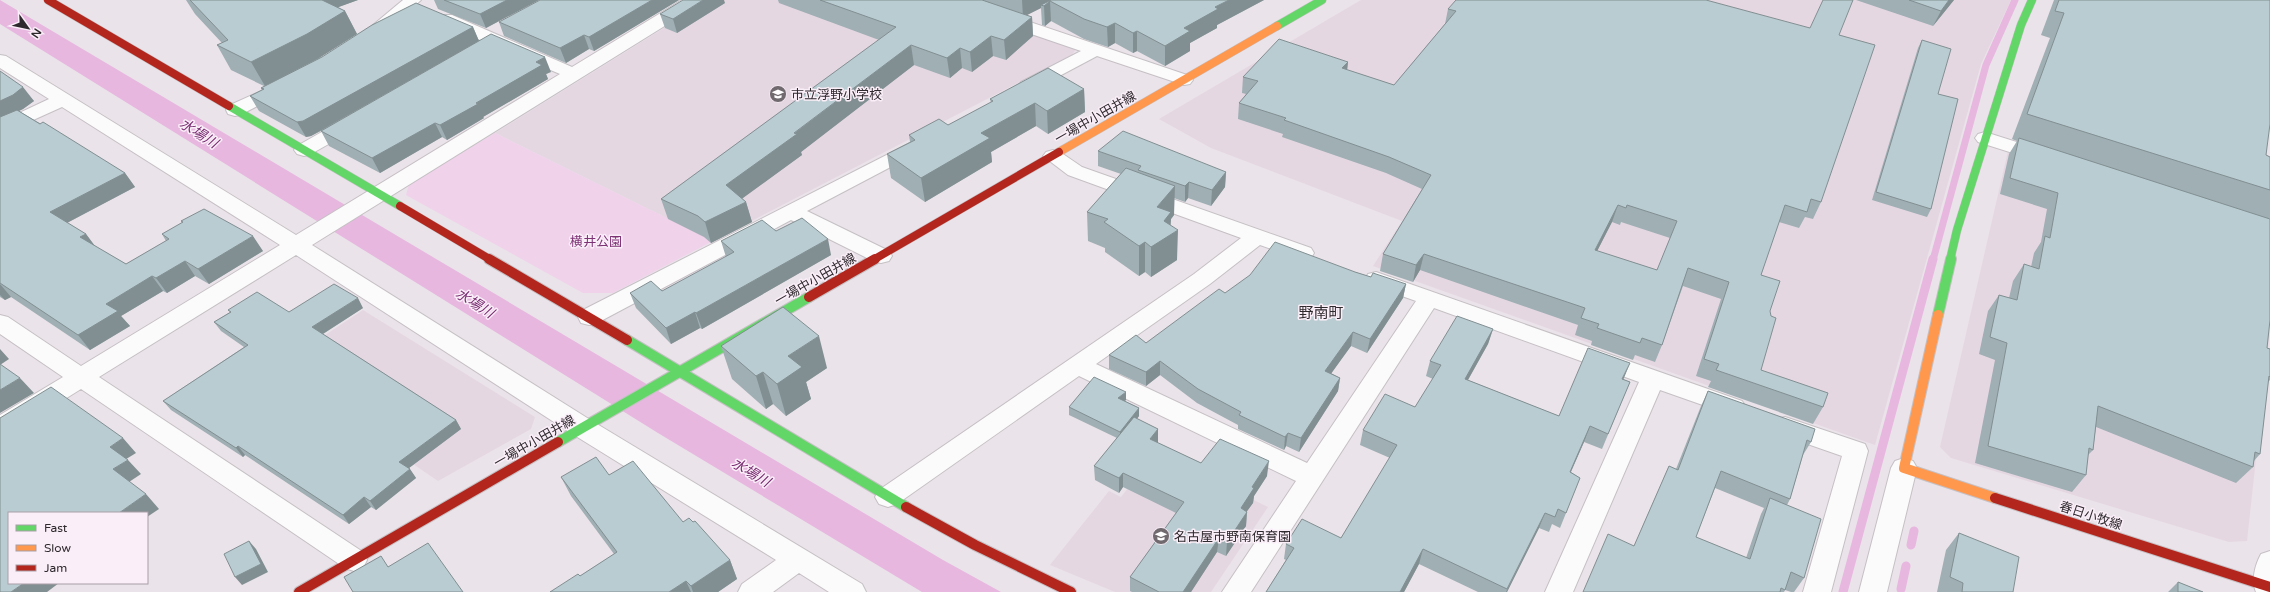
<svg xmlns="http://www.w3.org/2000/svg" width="2270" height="592" font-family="'Varela Round','Noto Sans JP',sans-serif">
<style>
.built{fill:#e5d7e2}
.green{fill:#f0d2eb}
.water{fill:#e7b7e0}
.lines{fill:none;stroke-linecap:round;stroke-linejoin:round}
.stream-far1{stroke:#e7b7e0;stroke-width:7}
.stream{stroke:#e7b7e0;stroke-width:9}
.street-casing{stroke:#c5c0c4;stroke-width:2}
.fast-far1-casing{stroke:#c5c0c4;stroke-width:9}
.fast-casing{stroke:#c5c0c4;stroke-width:12}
.slow-far1-casing{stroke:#c5c0c4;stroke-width:9}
.slow-casing{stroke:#c5c0c4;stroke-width:12}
.jam-far1-casing{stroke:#c5c0c4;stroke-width:9}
.jam-casing{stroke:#c5c0c4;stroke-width:12}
.street{fill:#fcfbfc;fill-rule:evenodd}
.fast-far1{stroke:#63d668;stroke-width:8}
.fast{stroke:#63d668;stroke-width:10}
.slow-far1{stroke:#ff974d;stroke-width:8}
.slow{stroke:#ff974d;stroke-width:10}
.jam-far1{stroke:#b3261e;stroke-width:8}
.jam{stroke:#b3261e;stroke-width:10}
.wall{fill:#9fafb4;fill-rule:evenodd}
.shaded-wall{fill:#828f92}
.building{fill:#b9ccd1;stroke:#828f92;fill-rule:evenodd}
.labels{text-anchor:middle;stroke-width:3;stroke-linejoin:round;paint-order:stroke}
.poi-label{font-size:13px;fill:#2e292d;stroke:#faeef8;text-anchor:start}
.street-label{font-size:13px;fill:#2e292d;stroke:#faeef8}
.park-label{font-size:13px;fill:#7d3175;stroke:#faeef8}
.water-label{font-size:14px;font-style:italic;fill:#792d72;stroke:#faeef8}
.quarter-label{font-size:15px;fill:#2e292d;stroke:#faeef8}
</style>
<rect width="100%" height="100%" fill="#eae3e9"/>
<path class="built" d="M709 0H933L1076 49 1072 55 713 241 495 133Z
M1361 0H2011L1981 64 1875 445 1373 266 1402 221 1211 148 1159 119Z
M2008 151 2072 173 2270 287V330L2247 541 2229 542 1951 458 1940 447Z
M363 310 535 417 531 429 438 481 274 369Z
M1156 452 1268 507 1211 592H1115L1050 565 1109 491 1121 497Z"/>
<path class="green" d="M495 133 713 241 613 293H583L406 195 409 184Z"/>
<path class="water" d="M0 0 943 560 1001 592H922L658 433 0 24Z"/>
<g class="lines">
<path class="stream-far1" d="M1933 260 1986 65 2015 0"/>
<path class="stream" d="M1911 545 1914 531
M1901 589 1906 566
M1843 592 1933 259"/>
<g class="street-casing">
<path id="street" d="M403 0H421L385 33H373L370 29 373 25Z
M682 0H702L700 4 312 245 592 421 862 584 866 592H829L799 573 773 592H738L742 584 776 560 574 435 296 255 99 377 363 552 367 560 363 568 354 571 345 568 81 389 9 434 0 436V415L63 377 0 334V315L8 317 81 366 280 245 62 107 0 135V122L49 99 0 68V55L6 56 296 235 560 74 440 23 438 19 440 15H452L572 67Z
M941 0H965L1190 76 1193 80 1190 84 1184 85 1097 56 1033 90 1027 91 1021 90 1018 86 1021 82 1081 51 943 4Z
M279 83 285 84 288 88 285 92 242 114 235 116 228 114 226 110 228 106Z
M350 118 357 120 359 124 357 128 311 154 304 156 297 154 294 150 297 146 343 120Z
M1985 132 2048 152 2051 156 2048 160 2041 162 1978 142 1975 138 1978 134Z
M914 141 921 143 924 147 921 151 807 211 889 251 892 256 889 261 881 263 873 261 791 220 597 323 589 325 581 323 578 317 581 311Z
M1053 150 1060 152 1082 167 1311 248 1314 253 1311 258 1303 260 1260 245 1210 284 1096 364 1307 463 1416 301 1368 284 1365 279 1368 274 1376 272 1742 401 1746 407 1742 413 1734 416 1660 390 1573 592H1545L1639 382 1434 308 1251 592H1222L1296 481 1079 376 897 504 888 507 879 504 875 497 879 490 1194 274 1241 238 1068 175 1043 156 1046 152Z
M1785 417 1865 444 1868 451 1831 592H1803L1842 456 1776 433 1773 426 1776 419Z
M1904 458 1913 461 1917 468 1887 592H1859L1891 468 1895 461Z
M2270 551V592H2256C2251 581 2255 565 2261 554Z"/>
</g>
<g class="fast-far1-casing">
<path id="fast-far1" d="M1277 26 1322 0
M229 106 400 206
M1950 260 1957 230 2021 25 2032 0"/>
</g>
<g class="fast-casing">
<path id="fast" d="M1938 315 1951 259
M627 340 906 507
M558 442 809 297"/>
</g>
<g class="slow-far1-casing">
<path id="slow-far1" d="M1059 152 1277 26"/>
</g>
<g class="slow-casing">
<path id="slow" d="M1938 315 1904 468 1995 498"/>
</g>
<g class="jam-far1-casing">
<path id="jam-far1" d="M48 0 229 106
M400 206 491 260
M873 260 1059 152"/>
</g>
<g class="jam-casing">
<path id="jam" d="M489 259 627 340
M809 297 875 259
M1995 498 2270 587
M906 507 975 545 1071 592
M299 592 558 442"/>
</g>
<use href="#street" class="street"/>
<use href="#fast-far1" class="fast-far1"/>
<use href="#fast" class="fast"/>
<use href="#slow-far1" class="slow-far1"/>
<use href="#slow" class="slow"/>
<use href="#jam-far1" class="jam-far1"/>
<use href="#jam" class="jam"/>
</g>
<path class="wall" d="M186 0H358L338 7 345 11 357 34 319 58 473 27 479 41 337 122 551 72 546 74 548 79 483 117 484 118 447 140 442 137 380 173 329 146 321 131 311 136 306 137 259 111 250 96 262 90 261 88 264 86 231 70 217 45 222 43 195 14Z
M434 0H539L486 28 438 9Z
M679 0 594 51 589 49 566 63 504 36 499 22Z
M778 0H1264L1217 25V28L1190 43V51L1165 66 1137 51 1133 53 1115 43 1108 47 1084 39 1051 21 1045 26 1042 25 1041 8 1027 15 1032 17 1033 36 1006 60 993 56 972 72 962 68 950 78 914 65 801 152 802 155 742 198 746 202 752 222 711 243 704 237 668 219 661 199 879 40 779 3Z
M1856 0H1954L1933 26Z
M2054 0H2270L2266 155 2270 157V218L2269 219 2267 348 2270 349V380L2268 382 2260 454 2253 462V467L2236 483 2096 427 2093 450 2088 455 2086 475 2072 492 1975 463 1995 360 1979 354 1988 311 1999 295 2009 298 2013 281 2024 264 2031 267 2034 253 2041 242 2047 209 2000 194 2009 154 2017 141 2012 139 2050 38 2041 35Z
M725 3 677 33 665 28 660 14Z
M1448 9 1839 35 1821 202 1813 219 1805 217 1799 228 1779 222 1761 275 1770 311 1761 370 1823 407 1813 424 1708 387 1711 381 1696 376 1721 299 1683 286 1662 345 1655 362 1635 355 1633 360 1591 345 1592 341 1575 335 1578 325 1420 270 1413 282 1380 271 1383 254 1422 189 1386 173 1282 137 1283 134 1238 119 1239 103 1246 94 1242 93 1243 77 1348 62 1347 70 1394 85 1445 24ZM1612 222 1620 225 1621 222 1670 238 1657 270 1597 251Z
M1922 40 1938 94 1931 209 1927 217 1872 200 1918 48Z
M0 71 34 101 23 109 19 111 125 173 135 187 67 223 86 234 95 246 126 264 166 241 162 234 182 223 181 221 263 251 209 284 195 276 167 293 163 291 121 316 130 326 90 350 11 297 5 300 0 297Z
M1084 89 1085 112 1048 134 1036 126 991 152 992 162 925 202 891 178 887 154 910 142 909 135 948 125 991 103 990 99Z
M1098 151 1226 172 1225 187 1211 206 1188 198 1185 202 1174 198V215L1171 219 1170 225 1177 260 1151 277 1145 272 1139 276 1105 252V248L1088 241 1087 212 1121 174 1098 166Z
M776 231 831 255 702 329 700 328 671 344 636 308 630 293 662 291 726 257 721 241Z
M1355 272 1371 277 1406 284 1403 298 1367 353 1351 346 1331 373 1340 378 1338 391 1299 452 1286 446 1284 450 1238 429V425L1197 403 1160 375 1146 386 1109 369V355L1146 343 1225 293Z
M363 308 323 334 456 420 461 429 409 468 416 478 376 510 371 507 349 524 245 455 243 457 171 410 163 401 244 347 221 331 214 322 230 312 228 310 289 312Z
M1493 329 1488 344 1468 380 1559 416 1623 379 1630 382 1602 449 1584 442 1571 472 1580 478 1560 528 1552 524 1549 532 1539 528 1507 592H1478L1419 564 1404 592H1266L1286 560 1284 559 1286 544 1341 538 1390 458 1360 445 1363 430 1415 407 1433 379 1426 376 1430 361Z
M721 346 827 368 806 382 811 399 786 416 773 404 766 409 732 379Z
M1708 391 1811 442 1803 455 1790 499 1787 505 1804 578 1794 592H1791L1785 590 1784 592H1583L1634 546 1669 466 1676 469 1701 406ZM1715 488 1764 508 1761 514 1746 558 1696 537Z
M1126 400 1125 401 1139 408V416L1137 419 1158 429V443L1201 463 1267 476 1254 496 1253 503 1247 511 1246 526 1226 556 1217 552 1191 592H1132L1130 591V577L1176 513 1123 487 1119 493 1095 480 1094 466 1117 438 1069 415V407Z
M609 475 683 522H693L730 560 737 579 718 592H550L580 576 614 554 571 496 561 477Z
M1959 533 2013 592H1937L1946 550Z
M2178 582 2203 592H2168Z"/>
<path class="shaded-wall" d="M309 0H358L317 15Z
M507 0H539L486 28 480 14Z
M652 0H679L594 51 589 37Z
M703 0H724L725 3 677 33 673 19Z
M1022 0H1056L1050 1 1051 21 1045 26 1044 6 1041 5V8L1023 17Z
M1229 0H1264L1217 25V28L1190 43V51L1165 66V46L1184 28 1215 7Z
M1949 0H1954L1933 26 1941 11Z
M345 11 357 34 319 58 265 86 251 62Z
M1032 17 1033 36 1006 60 1004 40Z
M1115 23V43L1108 47 1107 27Z
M473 27 479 41 311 136 306 137 297 122Z
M1137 31V51L1133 53V33Z
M584 35 589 49 566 63 560 48Z
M991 36 993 56 972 72 970 52Z
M911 45 914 65 801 152 802 155 732 206 726 185Z
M960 48 962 68 950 78 947 58Z
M545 57 551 72 546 74 548 79 483 117 484 118 447 140 440 125 476 103 536 62Z
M1348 62 1346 79 1342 68Z
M23 87 34 101 23 109 0 120V101Z
M1084 89 1085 112 1048 134 1047 111Z
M1035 103 1036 126 991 152 992 162 925 202 921 178 981 133Z
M435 123 442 137 380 173 372 158Z
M1226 172 1225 187 1211 206 1212 190Z
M125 173 135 187 61 226 50 212Z
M1189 182 1188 198 1185 202V186Z
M1175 186 1174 215 1171 219 1170 235 1178 230 1177 260 1151 277V247L1157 207Z
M746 202 752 222 711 243 705 222Z
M1618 205 1612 222 1589 267 1595 250Z
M86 234 97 249 80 237Z
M253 236 263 251 209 284 198 269Z
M828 239 831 255 702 329 696 313Z
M1145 242V272L1139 276V246Z
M1424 254 1420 270 1413 282 1416 265Z
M185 261 195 276 167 293 156 278Z
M152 276 163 291 121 316 130 326 90 350 78 335 106 304Z
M0 284 11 297 5 300 0 295Z
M1406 284 1403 298 1367 353 1370 339Z
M358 298 363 308 318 337 312 327Z
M695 312 700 328 671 344 666 328Z
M1493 329 1488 344 1460 394 1465 379Z
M1353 332 1351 346 1323 385 1325 371Z
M819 336 827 368 806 382 811 399 786 416 777 384 788 356Z
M0 349 9 359 0 365Z
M1160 361V375L1146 386V372Z
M1630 363 1624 378 1616 394 1622 379Z
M763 372 773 404 766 409 756 376Z
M20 378 34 393 0 413V390Z
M1340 378 1338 391 1299 452 1301 438Z
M1126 392V400L1118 406V398Z
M1139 408V416L1120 440V432Z
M456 420 461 429 405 471 399 462Z
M1590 426 1584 442 1564 487 1570 472Z
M1158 429V443L1150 439Z
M1288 433 1286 446 1284 450 1285 437Z
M123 438 136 453 123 461 110 447Z
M238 446 245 455 243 457 236 448Z
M128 460 141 474 126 484 113 469Z
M1269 461 1267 476 1254 496 1253 503 1245 514 1247 512 1246 526 1226 556 1227 542 1241 508 1252 487Z
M410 469 416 478 376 510 370 501Z
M1123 473V487L1119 493V478Z
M146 494 159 509 147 517V513H119Z
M364 497 371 507 349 524 343 515Z
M1545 513 1539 528 1507 592H1506Z
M1219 538 1217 552 1191 592H1183Z
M249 541 256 549 268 572 242 585 235 577Z
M1423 549 1419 564 1404 592H1400Z
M730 560 737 579 718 592H693L691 586Z
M686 581 691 592H669Z
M24 583H59L47 592H11Z"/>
<path class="building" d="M190 0H322L345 11 307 34 251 62 217 45 228 40Z
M444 0H507L480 14Z
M540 0H652L589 37 584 35 560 48 499 22Z
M683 0H703L673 19 660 14Z
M820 0H982L1032 17 1004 40 991 36 970 52 960 48 947 58 911 45 794 133 797 134 726 185 746 202 705 222 698 216 661 199 896 27Z
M1051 0H1229L1215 7 1218 9 1184 28 1190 31 1165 46 1137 31 1133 33 1115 23 1107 27 1084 19 1050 1 1044 6 1041 5Z
M1456 0H1706L1810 28 1823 0H1853L1839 35 1875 45 1821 202 1811 199 1807 212 1785 205 1761 275 1780 281 1770 311 1771 316 1776 318 1761 370 1828 393 1823 407 1716 370 1719 364 1704 359 1729 282 1688 268 1662 345 1642 338 1640 343 1597 328 1599 324 1581 318 1585 308 1424 254 1416 265 1383 254 1431 175 1389 157 1284 120 1286 118 1239 103 1258 81 1243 77 1279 39 1348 62 1342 68 1394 85 1456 11 1448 9ZM1618 205 1626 208 1627 205 1677 221 1657 270 1595 250Z
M1909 0H1949L1941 11Z
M2059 0H2270V124L2266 155 2270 157V190L2027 114 2064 13 2055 11Z
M416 3 473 27 303 121 297 122 250 96 264 89 261 88 322 57 372 25Z
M491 34 545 57 536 62 542 65 476 103 478 104 440 125 435 123 372 158 321 131Z
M1922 40 1951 49 1938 94 1958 99 1931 209 1876 192Z
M1048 68 1084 89 1047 111 1035 103 981 133 990 138 921 178 887 154 915 140 909 135 939 119 948 125 993 101 990 99Z
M0 71 23 87 13 95 0 101Z
M17 110 40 124 43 122 125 173 50 212 86 234 80 237 126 264 169 239 162 234 183 222 181 221 204 209 253 236 198 269 185 261 156 278 152 276 106 304 118 311 78 335 0 283V117Z
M1123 131 1226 172 1212 190 1189 182 1185 186 1138 170 1141 166 1098 151Z
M2019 138 2270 219V320L2267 348 2270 349V377L2269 376 2260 454 2255 452 2253 467 2098 406 2093 450 2089 448 2086 475 1988 446 2007 343 1990 337 1999 295 2017 300 2024 264 2039 269 2045 236 2050 238 2058 193 2010 178Z
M1126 168 1175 186 1157 207 1171 212 1164 221 1178 230 1151 247 1145 242 1139 246 1104 222 1108 219 1087 212Z
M802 218 828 239 696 313 695 312 666 328 630 293 651 281 662 291 734 252 721 241 762 220 776 231Z
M1275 242 1355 272 1371 277 1373 273 1406 284 1370 339 1353 332 1325 371 1340 378 1301 438 1288 433 1285 437 1239 415 1241 412 1198 389 1160 361 1146 372 1109 355 1136 335 1146 343 1219 289 1225 293 1250 275Z
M334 284 358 298 312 327 456 420 399 462 410 469 370 501 364 497 343 515 238 446 236 448 163 401 248 345 214 322 231 312 228 310 257 292 289 312Z
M783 307 819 336 788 356 802 367 777 384 763 372 756 376 721 346Z
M1457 316 1493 329 1465 379 1559 416 1588 348 1630 363 1622 379 1630 382 1608 434 1590 426 1570 472 1580 478 1566 513 1558 509 1555 517 1545 513 1507 589 1423 549 1400 592H1266L1294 548 1286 544 1302 519 1341 538 1397 445 1363 430 1385 394 1415 407 1441 365 1430 361Z
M0 364 20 378 0 390Z
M1094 377 1126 392 1118 398 1139 408 1120 432 1069 407Z
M51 387 123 438 110 447 128 460 113 469 146 494 119 513H9V583H24L11 592H0V418Z
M1708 391 1815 429 1811 442 1807 440 1790 499 1721 471 1696 537 1750 559 1770 498 1821 519 1804 578 1791 572 1785 590 1781 588 1780 592H1583L1608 534 1634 546 1669 466 1678 470Z
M1134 417 1158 429 1150 439 1201 463 1220 439 1269 461 1252 487 1254 488 1241 508 1247 512 1227 542 1219 538 1183 592H1159L1130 577 1184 502 1123 473 1119 478 1094 466Z
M596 457 609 475 633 461 683 522 689 518 693 522 695 521 730 560 691 586 686 581 669 592H550L578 574 580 576 617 552 561 477Z
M1959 533 2019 557 2013 592H1962L1963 583 1950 577Z
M249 541 261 564 235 577 224 554Z
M428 543 463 592H353L344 577 381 556 388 567Z
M2178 582 2203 592H2178Z"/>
<defs>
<g id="school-disc" transform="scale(0.9)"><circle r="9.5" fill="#706a6f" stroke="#faeef8"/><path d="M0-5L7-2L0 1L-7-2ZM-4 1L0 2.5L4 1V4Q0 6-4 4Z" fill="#fff"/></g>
</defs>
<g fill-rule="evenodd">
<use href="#school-disc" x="778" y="94"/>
<use href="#school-disc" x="1161" y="536"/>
</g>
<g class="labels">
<g class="poi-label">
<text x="791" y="99">市立浮野小学校</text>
<text x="1174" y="541">名古屋市野南保育園</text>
</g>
<g class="street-label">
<text transform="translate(1095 117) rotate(-30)" y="5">一場中小田井線</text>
<text transform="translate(815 279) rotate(-30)" y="5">一場中小田井線</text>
<text transform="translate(534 441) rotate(-30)" y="5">一場中小田井線</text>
<text transform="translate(2091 515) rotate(18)" y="5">春日小牧線</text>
</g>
<g class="park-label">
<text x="596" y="246">横井公園</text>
</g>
<g class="water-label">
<text transform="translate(199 133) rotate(32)" y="5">水場川</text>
<text transform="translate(475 303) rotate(32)" y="5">水場川</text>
<text transform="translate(751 472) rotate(31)" y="5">水場川</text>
</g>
<g class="quarter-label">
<text x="1321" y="318">野南町</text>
</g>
</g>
<rect x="8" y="512" width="140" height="72" fill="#faeef8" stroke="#a89fa7"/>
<rect x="16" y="525" width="20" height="6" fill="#63d668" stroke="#a89fa7"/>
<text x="44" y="532" font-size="12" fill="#2e292d">Fast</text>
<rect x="16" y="545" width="20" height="6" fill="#ff974d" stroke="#a89fa7"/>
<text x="44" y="552" font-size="12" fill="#2e292d">Slow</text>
<rect x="16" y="565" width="20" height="6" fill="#b3261e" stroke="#a89fa7"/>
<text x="44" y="572" font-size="12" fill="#2e292d">Jam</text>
<g transform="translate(28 28) rotate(123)" stroke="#faeef8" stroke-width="3" paint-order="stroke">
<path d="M0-3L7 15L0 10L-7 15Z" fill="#2e292d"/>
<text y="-6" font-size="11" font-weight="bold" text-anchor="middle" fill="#2e292d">N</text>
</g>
</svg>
